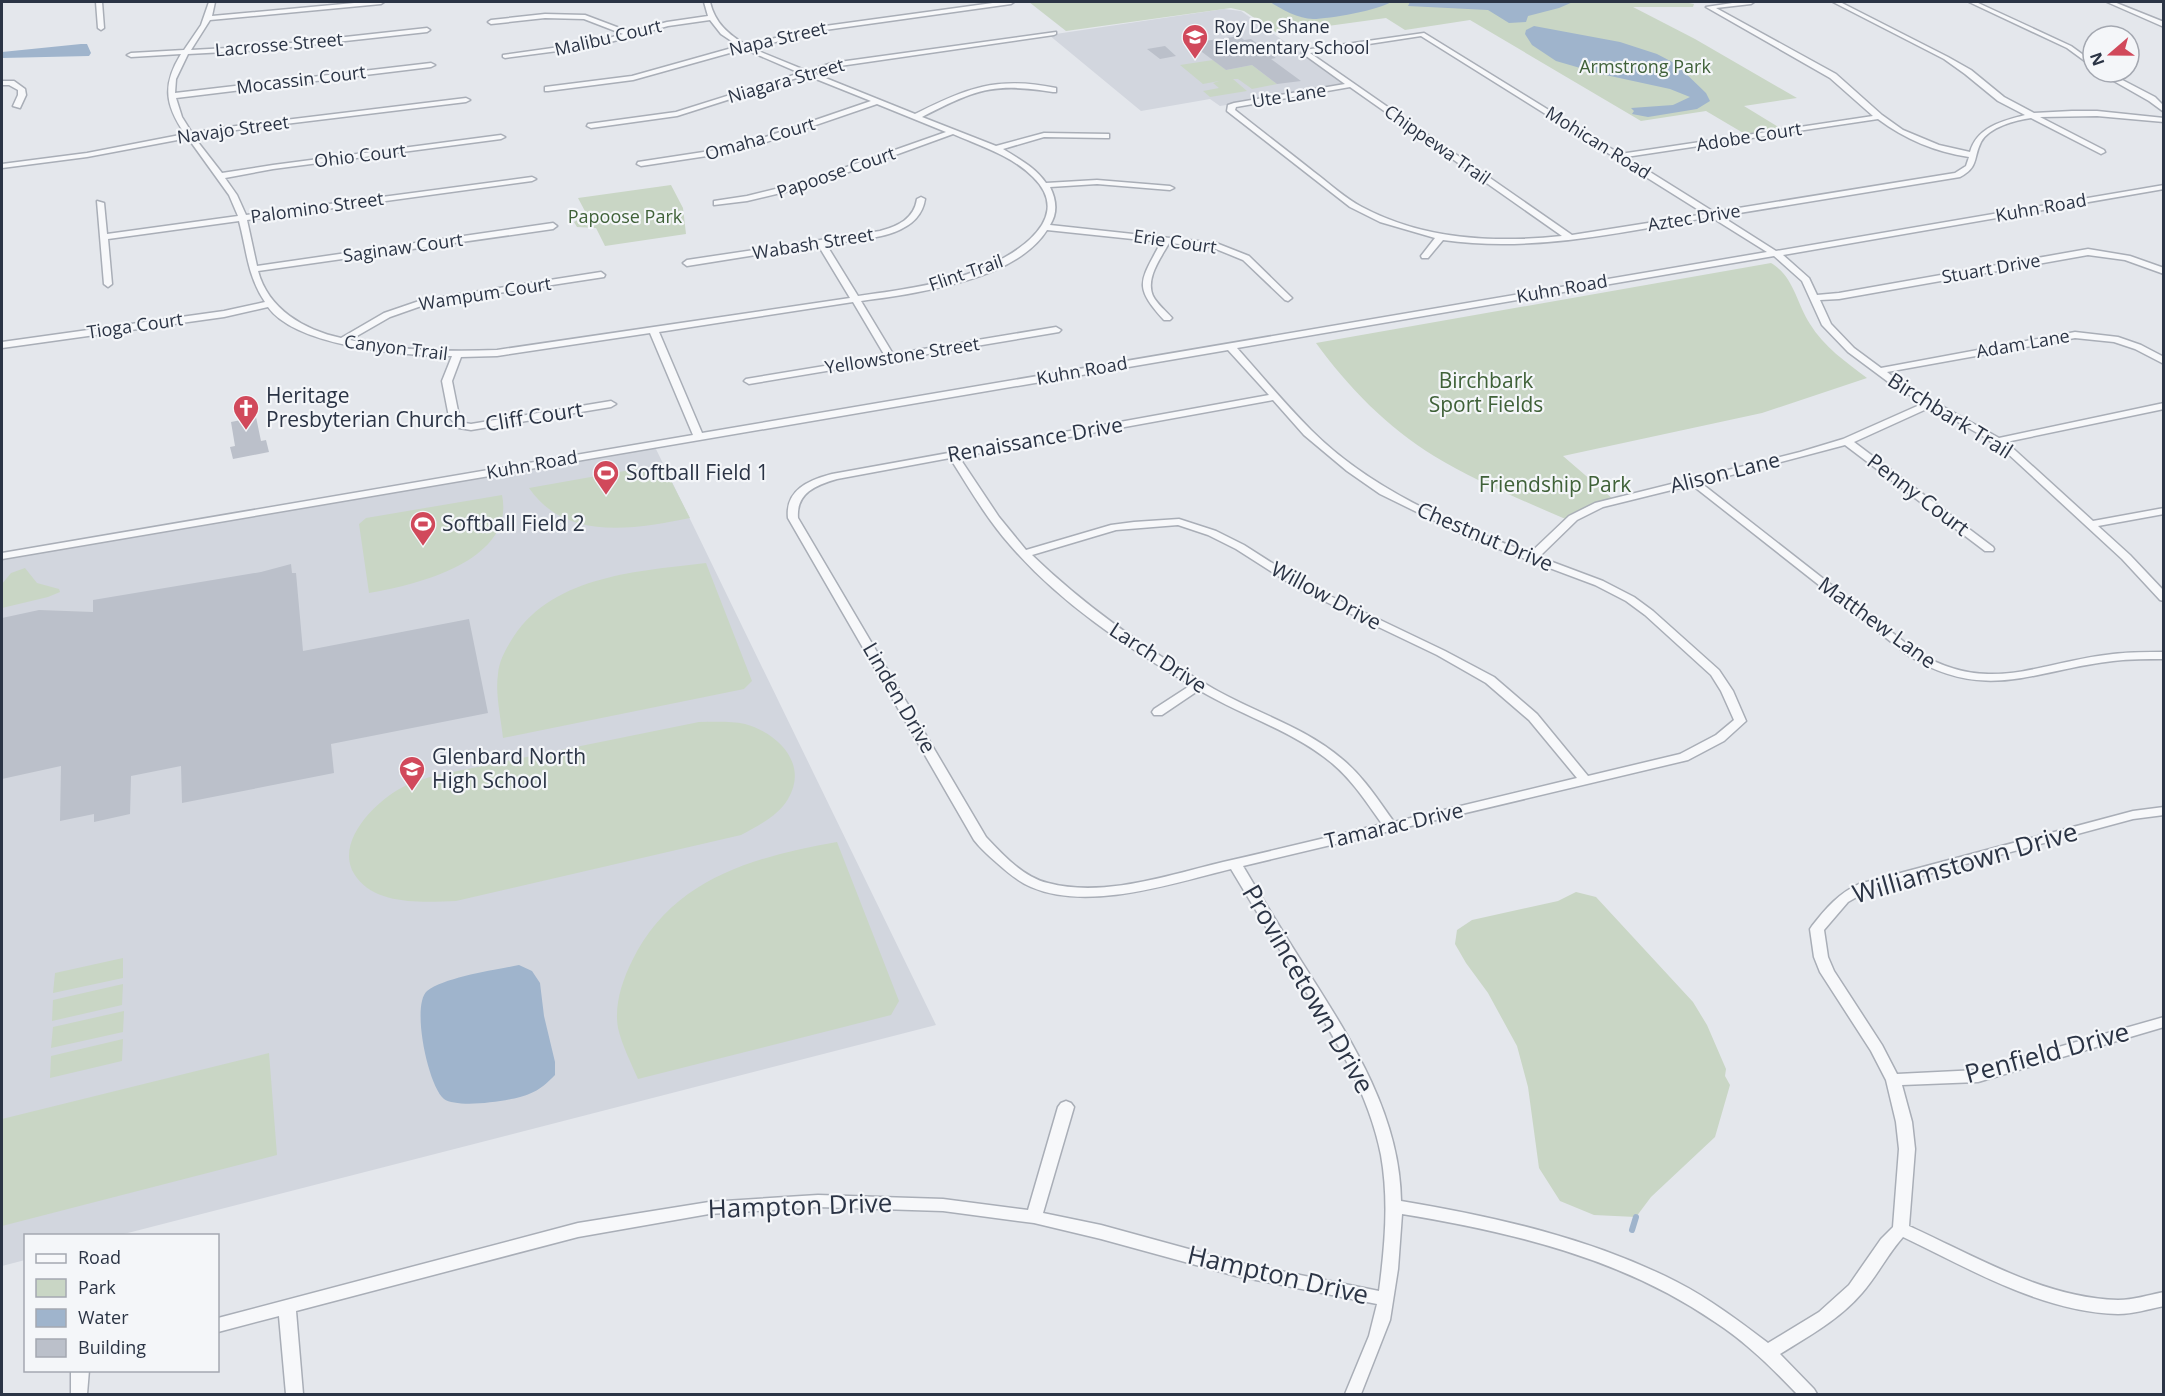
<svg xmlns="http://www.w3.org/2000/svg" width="2165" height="1396" font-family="'Open Sans',sans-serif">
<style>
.built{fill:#d2d6de}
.green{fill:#c9d6c5}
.water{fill:#9fb4cc}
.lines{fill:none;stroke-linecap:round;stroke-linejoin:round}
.stream{stroke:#9fb4cc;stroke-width:6}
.building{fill:#bbc0ca}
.minor-casing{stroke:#a9aeb7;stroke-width:3}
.minor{fill:#f7f8fa;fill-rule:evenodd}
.labels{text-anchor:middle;stroke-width:4.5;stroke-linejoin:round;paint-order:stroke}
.far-poi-label{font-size:18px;fill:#2b3445;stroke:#f4f6f9;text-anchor:start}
.far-street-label{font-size:18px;fill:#2b3445;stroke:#f4f6f9}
.far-park-label{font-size:18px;fill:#3f6138;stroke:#f4f6f9}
.park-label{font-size:21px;fill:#3f6138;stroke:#f4f6f9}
.poi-label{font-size:21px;fill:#2b3445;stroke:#f4f6f9;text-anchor:start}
.street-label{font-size:21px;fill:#2b3445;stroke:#f4f6f9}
.near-street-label{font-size:26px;fill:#2b3445;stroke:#f4f6f9}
</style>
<rect width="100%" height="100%" fill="#e4e7ec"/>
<path class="built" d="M1224 9 1241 11 1347 85 1220 106 1210 99 1141 111 1049 35Z
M655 447 936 1025 120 1235 26 1236 25 1260 2 1266V560Z"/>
<path class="green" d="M1029 2H1684L1694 4 1693 7H1633L1695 39 1797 98 1744 106 1785 131 1750 137 1706 111 1641 121 1470 20 1405 30 1386 18 1277 33 1244 11 1231 8 1066 31Z
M1213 60 1226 70 1252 65 1277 84 1252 89 1238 79H1233L1247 91 1210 97 1203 91 1219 88 1213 83 1219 81 1203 84 1180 65Z
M671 185 683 208 686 234 605 246 596 228 577 227 574 222 587 215 578 198Z
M1771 263C1794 277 1796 302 1810 324 1823 346 1847 363 1867 378L1762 413 1563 456 1614 500 1570 521C1524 501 1477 482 1434 456 1388 428 1347 386 1316 343Z
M647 467 666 471 690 518C635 529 566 542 529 488Z
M502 495C516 561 416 585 369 593L359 524 366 518Z
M706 563 752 681 744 689 503 738C501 718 495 694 498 674 499 660 507 647 514 636 555 575 640 571 706 563Z
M25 568 37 583 59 589 60 592 48 597 2 608V584L11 573Z
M699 722C714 722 731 721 745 724 778 733 809 764 788 799 778 816 758 826 741 835L456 901C426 902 378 906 357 878 330 844 378 798 407 785 415 781 425 779 433 776Z
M837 842 899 1001 891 1015 638 1079C631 1063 622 1045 618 1028 614 1006 622 981 632 961 672 879 753 857 837 842Z
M1576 892 1596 897 1693 1002 1707 1025 1726 1069 1725 1076 1730 1085 1715 1137 1651 1197 1636 1217 1594 1215 1560 1201 1539 1168 1528 1087 1517 1046 1488 993 1466 963 1455 944 1457 930 1472 920 1558 901Z
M123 958V978L53 993 55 973Z
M123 984 122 1005 52 1021 53 1000Z
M124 1011 123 1032 51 1048 53 1027Z
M123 1039 122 1061 50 1078 51 1056Z
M269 1053 277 1155 2 1226V1119Z"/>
<path class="water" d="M1270 2H1391C1379 10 1329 19 1313 19 1299 19 1281 9 1270 2Z
M1410 2H1573L1559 8 1528 16 1526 22 1509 23 1488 10 1408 6Z
M1534 26 1620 42 1657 54 1676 64 1706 93 1710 101 1697 109 1648 117 1632 114 1634 111 1631 108 1673 105 1690 97 1670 89 1601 74 1556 61 1532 45 1525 34 1526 30Z
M81 44H87L91 53 89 56 2 58V52Z
M519 965 532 971 540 983 544 1016 555 1062V1075C547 1083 540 1090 529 1094 513 1101 458 1109 444 1099 428 1086 411 1005 427 991 445 977 495 970 519 965Z"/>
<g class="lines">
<path class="stream" d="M1632 1230 1636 1217"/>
</g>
<path class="building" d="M1240 36 1244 40 1251 39 1276 58 1271 59 1301 81 1277 84 1252 65 1226 70 1190 43Z
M1165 46 1176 56 1160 59 1147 49Z
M256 417 261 441 266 440 269 452 233 459 230 447 235 446 231 422Z
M291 564 292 573H296L303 651 469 619 488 713 331 744 334 773 182 803 181 766 131 776 130 814 94 822V814L60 821 61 766 2 779V618L39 610 93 612V600L261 572Z"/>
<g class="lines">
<g class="minor-casing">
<path id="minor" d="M96 2H102L104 28 101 30 98 28Z
M209 2H215L212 16 365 2H384L381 4 210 20 191 50 263 46 427 28 430 30 427 32 263 50 188 54 176 79 175 93 431 63 435 65 431 67 176 98 182 117 192 133 220 128 466 98 470 100 466 102 220 132 194 137 222 173 273 165 501 135 505 137 501 139 273 169 225 178 237 195 246 215 532 177 536 179 532 181 247 220 257 266 553 223 557 226 553 229 258 271C268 309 304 330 341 338L384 313 422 300 601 272 605 275 604 277 427 304 390 317 350 340C398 351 448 352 497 350L850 298 818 245 687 266 683 263 687 260 880 231C898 226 914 219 917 199L921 197 925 199C919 240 858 239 826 244L858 296C894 291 931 286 965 275 1002 263 1080 223 1033 177 1011 155 980 146 953 134L810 186 747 201 714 205V201L747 196 804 182 946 132 877 104 740 151 641 166 637 164 638 162 736 147 871 101 806 75 677 116 591 128 587 126 588 124 676 112 800 73 744 49 633 80 548 91H545V87L632 76 739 46 721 34 710 20 668 26 596 46 505 58 503 57V55L595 42 623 34 584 19 545 18 491 24 488 22 491 20 545 14 585 15 630 32 667 22 708 16 704 2H710C715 23 728 34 746 45L825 26 1000 2H1014L1011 4 825 30 751 48 807 71 832 63 1056 32V34L1054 35 833 67 813 73 915 114C968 88 996 76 1056 88V92H1053C993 82 975 90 922 117L996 146 1044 133 1109 134V138H1106L1044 137 1003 149C1019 159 1035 167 1046 183L1097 180 1170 186 1174 188 1170 190 1097 184 1050 187C1056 199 1058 213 1050 225L1216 243 1249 256 1292 298 1288 301 1285 300 1243 260 1211 247 1169 243C1161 258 1145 278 1153 296 1157 304 1166 311 1172 318L1170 320H1164C1132 285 1141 281 1161 242L1047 230C1015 281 916 293 861 301L893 354 1056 327 1061 330 1059 332 749 384 744 381 746 379 885 356 853 302 659 332 702 433 1767 252 1711 217C1622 232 1533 253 1443 240L1428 258H1422L1421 256 1435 238 1380 222 1350 207 1227 111 1228 105 1234 103 1345 84 1302 53V51L1304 50 1424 33 1620 154 1873 116 1830 78 1706 7 1739 2H1754L1751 4 1716 8 1836 74 1882 115 1903 130 1939 145 1970 152C1977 127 2002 121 2025 115L1998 101 1965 74 1944 59 1833 2H1840L1948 57 1971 70 2004 97 2034 113 2072 111H2097L2164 118V122L2097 116 2040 117 2104 150 2105 152 2101 154 2031 118C2016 120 1989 127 1981 142 1973 158 1979 167 1960 177L1721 216 1776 251 2164 185V189L1783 255 1809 278 1817 295 1839 293 2088 249 2130 256 2164 268V274L2125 260 2088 255 1839 299 1820 300 1831 324 1854 348 1881 368 2075 332 2118 337 2141 345 2164 357V364L2135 349 2114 342 2075 338 1887 372 1901 383 1999 438 2164 403V409L2006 442 2093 521 2164 508V514L2098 526 2130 555 2164 591V601L2160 600 2122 559 2006 452 1981 435 1931 407 1854 442 1993 547 1994 549 1993 551H1985L1845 445 1701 483 1917 652C1990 696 2038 662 2113 654 2130 652 2147 652 2164 652V659C2147 659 2130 659 2113 661 2034 670 1987 703 1909 656L1692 485 1603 507 1577 520 1539 557 1603 581 1634 597 1653 611 1719 670 1733 691 1746 721 1724 741 1688 760 1243 866C1263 900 1284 934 1305 967 1350 1038 1400 1114 1401 1201 1496 1217 1591 1238 1677 1282 1710 1299 1739 1321 1768 1343L1819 1312 1849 1285 1881 1239 1893 1227 1899 1149 1896 1122 1886 1080 1871 1051 1820 972 1814 957 1810 929 1812 926C1826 908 1839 893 1859 884L2133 811 2164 807V815L2133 819 1869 890 1848 902 1824 930 1828 957 1834 971 1882 1045 1897 1074 1978 1070 2164 1017V1027L1978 1082 1902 1085 1912 1122 1915 1149 1909 1226C1975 1256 2044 1298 2118 1300 2133 1300 2149 1295 2164 1292V1306C2149 1309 2133 1314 2118 1314 2042 1312 1970 1269 1903 1237 1887 1255 1877 1276 1862 1293 1840 1319 1809 1336 1780 1354L1814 1389 1817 1394H1797C1772 1368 1746 1342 1715 1322 1622 1258 1511 1232 1402 1214L1398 1269 1390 1320 1361 1394H1345L1369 1336 1377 1304 1236 1276 1101 1239 1034 1223 943 1211 818 1207 709 1214 578 1237 296 1311 303 1394H286L279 1316 218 1332V1318L578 1223 709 1202 818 1195 943 1199 1028 1210 1058 1107 1061 1103 1066 1101 1071 1103 1074 1107 1043 1213 1101 1225 1236 1262 1379 1291C1385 1245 1389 1200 1381 1155 1368 1089 1330 1030 1295 974 1273 939 1252 904 1231 869 1174 883 1088 912 1031 887 1019 882 1007 872 997 863 989 856 981 849 974 840L788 518C785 490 809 480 832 474L1269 395 1228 350 2 559V553L693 435 650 333 497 356 461 357 452 381 459 416 465 423 471 424 611 401 616 404 611 407 471 430 459 428 449 417 442 381 452 356C406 356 296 347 268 307L224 317 2 348V342L224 311 265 302C247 275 247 251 239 221L108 239 112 284 108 287 104 284 97 201 104 203 107 234 238 216 229 195 188 138 87 157 2 168V164L87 153 185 134C165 105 162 85 181 54L131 57 127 55 131 53 184 50 201 25ZM1421 36 1705 214 1572 235 1310 53ZM1350 87 1562 236C1494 243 1424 240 1362 207 1345 198 1330 184 1314 172 1288 151 1261 131 1235 110L1236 107ZM1878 119C1905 139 1935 152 1969 157L1966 166 1955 173 1714 212 1626 157ZM1774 256 1802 281 1822 325 1848 352 1895 387 1924 403 1843 439 1800 452 1595 503 1569 516 1530 553C1452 524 1371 490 1311 430 1285 404 1261 375 1237 348ZM1273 400 1304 435 1347 471 1380 494 1472 539 1595 585 1626 601 1645 615 1711 675 1721 691 1734 720 1716 735 1680 754 1588 776 1537 714 1494 677 1445 651 1305 584 1244 545 1216 531 1179 519 1134 522 1111 525 1026 550 999 517 959 457ZM950 458C969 488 987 519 1010 545 1059 602 1126 647 1191 685L1154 709 1152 712 1154 715H1162L1199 690C1242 716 1294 731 1333 764 1353 781 1367 803 1382 824 1329 837 1276 850 1223 862 1169 875 1103 898 1048 883 1023 877 1003 855 986 837L798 518C796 493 816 485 837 479ZM1178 525 1208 535 1236 549 1297 588 1437 655 1486 683 1529 720 1577 778 1394 822C1378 800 1363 776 1342 759 1305 727 1256 713 1214 689 1149 651 1087 608 1032 555L1116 530Z
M1969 2H1976L2071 46 2093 62V67L2067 48Z
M2107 2H2114L2164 22V27Z
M2098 72H2107L2155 97 2164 106V112L2149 101Z
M2 81H14L25 89 26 95 20 108 13 106 18 95V90L9 85H2Z
M71 1370H89L87 1394H71Z"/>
</g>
<use href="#minor" class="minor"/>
</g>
<defs>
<g id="school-pin" transform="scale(1.35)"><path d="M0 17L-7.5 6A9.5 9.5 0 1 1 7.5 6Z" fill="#d1495b" stroke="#f4f6f9"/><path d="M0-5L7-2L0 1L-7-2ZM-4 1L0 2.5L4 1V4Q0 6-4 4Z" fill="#fff"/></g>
<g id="church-pin" transform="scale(1.35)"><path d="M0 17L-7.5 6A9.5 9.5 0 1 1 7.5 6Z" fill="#d1495b" stroke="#f4f6f9"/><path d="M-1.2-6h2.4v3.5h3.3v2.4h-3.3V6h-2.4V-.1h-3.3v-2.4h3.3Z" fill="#fff"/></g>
<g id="stadium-pin" transform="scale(1.35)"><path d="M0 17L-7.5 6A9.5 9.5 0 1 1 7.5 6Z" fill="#d1495b" stroke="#f4f6f9"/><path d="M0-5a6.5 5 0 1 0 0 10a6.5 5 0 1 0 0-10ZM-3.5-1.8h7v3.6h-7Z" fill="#fff"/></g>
</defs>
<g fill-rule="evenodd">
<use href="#school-pin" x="1195" y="37"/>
<use href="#church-pin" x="246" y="408"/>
<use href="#stadium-pin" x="606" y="473"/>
<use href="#stadium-pin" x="423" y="524"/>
<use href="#school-pin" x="412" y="769"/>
</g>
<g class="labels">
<g class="far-poi-label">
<text x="1214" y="33">Roy De Shane<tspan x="1214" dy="21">Elementary School</tspan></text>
</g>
<g class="far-street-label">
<text transform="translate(608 38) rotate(-13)" y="6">Malibu Court</text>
<text transform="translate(778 39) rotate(-13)" y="6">Napa Street</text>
<text transform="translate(279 45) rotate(-5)" y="6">Lacrosse Street</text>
<text transform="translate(301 80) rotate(-7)" y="6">Mocassin Court</text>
<text transform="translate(786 81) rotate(-16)" y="6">Niagara Street</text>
<text transform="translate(1289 96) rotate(-9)" y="6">Ute Lane</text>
<text transform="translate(233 130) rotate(-8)" y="6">Navajo Street</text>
<text transform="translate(1749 137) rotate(-9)" y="6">Adobe Court</text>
<text transform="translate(760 139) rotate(-16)" y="6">Omaha Court</text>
<text transform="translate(1598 143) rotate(32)" y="6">Mohican Road</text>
<text transform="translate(1437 145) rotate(35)" y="6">Chippewa Trail</text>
<text transform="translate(360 156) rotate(-7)" y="6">Ohio Court</text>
<text transform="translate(836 173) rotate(-19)" y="6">Papoose Court</text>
<text transform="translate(317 208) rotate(-8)" y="6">Palomino Street</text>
<text transform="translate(2041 208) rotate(-10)" y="6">Kuhn Road</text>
<text transform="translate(1694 218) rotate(-9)" y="6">Aztec Drive</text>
<text transform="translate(1175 242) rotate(8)" y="6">Erie Court</text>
<text transform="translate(813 244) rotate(-9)" y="6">Wabash Street</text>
<text transform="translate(403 248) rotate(-8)" y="6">Saginaw Court</text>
<text transform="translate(1991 269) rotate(-10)" y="6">Stuart Drive</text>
<text transform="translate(966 273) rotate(-19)" y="6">Flint Trail</text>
<text transform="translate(1562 289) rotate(-10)" y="6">Kuhn Road</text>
<text transform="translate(485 294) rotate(-9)" y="6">Wampum Court</text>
<text transform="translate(135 326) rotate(-8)" y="6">Tioga Court</text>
<text transform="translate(2023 344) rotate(-10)" y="6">Adam Lane</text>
<text transform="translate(396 348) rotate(7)" y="6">Canyon Trail</text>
<text transform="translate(902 356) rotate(-9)" y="6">Yellowstone Street</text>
<text transform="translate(1082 371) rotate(-10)" y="6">Kuhn Road</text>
<text transform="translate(532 465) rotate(-10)" y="6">Kuhn Road</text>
</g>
<g class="far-park-label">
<text x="1645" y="73">Armstrong Park</text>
<text x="625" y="223">Papoose Park</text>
</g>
<g class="park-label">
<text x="1486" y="388">Birchbark<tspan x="1486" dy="24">Sport Fields</tspan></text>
<text x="1555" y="492">Friendship Park</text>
</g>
<g class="poi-label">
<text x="266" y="403">Heritage<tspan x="266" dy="24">Presbyterian Church</tspan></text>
<text x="626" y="480">Softball Field 1</text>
<text x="442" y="531">Softball Field 2</text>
<text x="432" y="764">Glenbard North<tspan x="432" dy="24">High School</tspan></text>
</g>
<g class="street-label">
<text transform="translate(1950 416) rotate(32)" y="7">Birchbark Trail</text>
<text transform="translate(534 417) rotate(-9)" y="7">Cliff Court</text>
<text transform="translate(1035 440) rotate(-10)" y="7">Renaissance Drive</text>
<text transform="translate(1725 473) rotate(-14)" y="7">Alison Lane</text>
<text transform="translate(1918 495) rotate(37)" y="7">Penny Court</text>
<text transform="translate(1485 537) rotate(23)" y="7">Chestnut Drive</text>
<text transform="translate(1326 596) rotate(28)" y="7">Willow Drive</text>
<text transform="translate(1877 623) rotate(36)" y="7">Matthew Lane</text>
<text transform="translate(1158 658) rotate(33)" y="7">Larch Drive</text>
<text transform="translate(899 698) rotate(60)" y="7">Linden Drive</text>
<text transform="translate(1394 826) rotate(-13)" y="7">Tamarac Drive</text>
</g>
<g class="near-street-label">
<text transform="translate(1965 863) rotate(-16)" y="9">Williamstown Drive</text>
<text transform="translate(1308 989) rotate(60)" y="9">Provincetown Drive</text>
<text transform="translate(2047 1053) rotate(-15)" y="9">Penfield Drive</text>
<text transform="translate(800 1206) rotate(-2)" y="9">Hampton Drive</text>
<text transform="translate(1278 1275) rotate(13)" y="9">Hampton Drive</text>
</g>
</g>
<rect width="2165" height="1396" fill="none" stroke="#2b3445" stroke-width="6"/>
<rect x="24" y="1234" width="195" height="138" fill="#f4f6f9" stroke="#a4a8b1" stroke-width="1.5"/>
<rect x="36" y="1254" width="30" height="9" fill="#f7f8fa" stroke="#a4a8b1" stroke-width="1.5"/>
<text x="78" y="1264" font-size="18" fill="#2b3445">Road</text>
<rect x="36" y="1279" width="30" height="18" fill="#c9d6c5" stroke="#a4a8b1" stroke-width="1.5"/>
<text x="78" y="1294" font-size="18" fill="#2b3445">Park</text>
<rect x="36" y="1309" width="30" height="18" fill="#9fb4cc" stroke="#a4a8b1" stroke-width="1.5"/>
<text x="78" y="1324" font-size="18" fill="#2b3445">Water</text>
<rect x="36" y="1339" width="30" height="18" fill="#bbc0ca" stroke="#a4a8b1" stroke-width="1.5"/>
<text x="78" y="1354" font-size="18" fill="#2b3445">Building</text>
<g transform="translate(2111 54) rotate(250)"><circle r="28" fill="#f4f6f9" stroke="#a4a8b1" stroke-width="1.5"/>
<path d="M0-4.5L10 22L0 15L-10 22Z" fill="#d1495b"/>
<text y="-9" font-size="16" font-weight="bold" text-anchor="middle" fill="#2b3445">N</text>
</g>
</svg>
